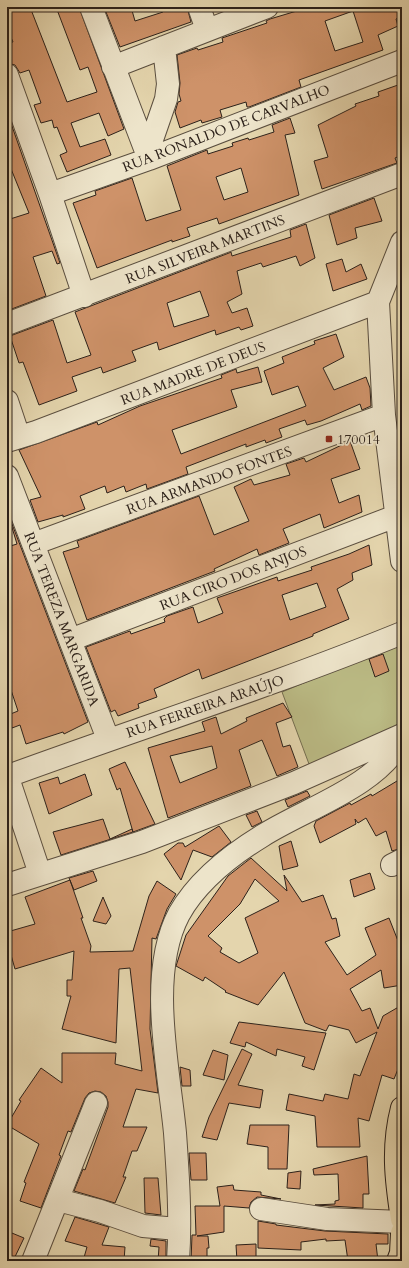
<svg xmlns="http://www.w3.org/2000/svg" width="409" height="1268" font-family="Cardo,serif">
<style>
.green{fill:#bbbb85;stroke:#746e50}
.building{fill:#ce9269;stroke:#2c211a;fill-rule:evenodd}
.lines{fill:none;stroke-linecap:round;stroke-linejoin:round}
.minor-casing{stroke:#5a4e3f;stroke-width:24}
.major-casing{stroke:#2c211a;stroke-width:24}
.minor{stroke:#ede4ca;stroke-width:22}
.major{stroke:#e4d5ad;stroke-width:22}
.poi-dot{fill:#8f2418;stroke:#ede4ca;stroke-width:1.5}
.labels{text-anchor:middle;stroke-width:3.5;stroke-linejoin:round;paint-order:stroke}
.street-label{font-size:14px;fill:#2c211a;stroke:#ede4ca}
.poi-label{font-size:14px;fill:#2c211a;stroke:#ede4ca;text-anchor:start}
</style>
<rect width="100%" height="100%" fill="#e4d5ad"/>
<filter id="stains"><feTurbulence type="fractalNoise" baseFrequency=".005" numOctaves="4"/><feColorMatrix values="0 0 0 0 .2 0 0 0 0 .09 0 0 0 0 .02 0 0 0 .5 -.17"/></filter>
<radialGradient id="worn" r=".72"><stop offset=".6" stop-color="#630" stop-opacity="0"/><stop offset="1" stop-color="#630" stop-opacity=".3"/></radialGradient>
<path class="green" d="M395 645 402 646V726L312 772 282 692Z"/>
<path class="building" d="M14 7H30L67 102 97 92 88 67 80 70 56 7H79L124 129 108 136 99 113 71 123 80 147 105 139 111 155 67 172 60 155 67 152 57 127 54 128 52 120 41 123 34 105 41 103 29 70 20 73 15 65 7 63V43L13 42 7 28V10Z
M104 7H131L135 21 163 12 161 7H187L191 22 120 47Z
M310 7H402V16L396 19 398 26 378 35 383 50 299 80 301 87 249 107H247L246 102 220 110 222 117 202 123 201 120 180 128 175 112 178 102 181 101 179 94 180 83 177 55 197 48 198 50 223 42 222 38 267 23 266 21 270 19ZM353 11 363 42 335 51 325 21Z
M398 85 402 96V155L395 158 397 163 322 189 314 161 328 157 318 125 356 106 355 104 379 96 378 92Z
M7 112 60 263 57 264 52 251 33 257 46 296 9 310 7 305V220L29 213 7 159Z
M290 118 295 133 285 135 299 195 219 224 217 218 187 228 190 236 172 242V240L97 268 73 203 96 195 95 191 132 178 146 221 181 210 167 166 207 150 208 154 233 146 232 143 248 138 249 140 274 132 272 125ZM241 168 248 192 224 200 216 177Z
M374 198 382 221 355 228 357 238 337 245 329 215Z
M306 224 315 258 300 266 296 256 263 267 261 263 237 271 242 294 227 302 232 313 247 308 253 326 241 330 239 327 216 335 215 330 159 350 157 342 132 351 136 361 103 373 101 367 72 377 77 391 39 405 23 362 19 363 10 336 53 320 67 363 91 355 75 312 229 253 231 252 232 256 291 237 290 230ZM200 291 209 316 174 327 167 303Z
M342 259 346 272 361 264 367 279 333 291 326 264Z
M336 334 344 357 323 368 334 390 366 377 370 388 371 406 362 410 360 404 321 421 307 425 305 420 279 429 282 437 266 443 265 440 246 447V444L186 467 188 474 147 489 146 484 126 492 124 486 107 493 105 486 80 496 85 509 63 517V515L38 522 30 500 41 497 19 450 97 422 98 425 140 406 222 378 221 375 236 369 237 373 258 367 262 382 231 390 237 407 172 430 181 454 306 406 298 386 272 395 264 371 284 363 282 357 315 344 314 341Z
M350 441 360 469 331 479 339 503 359 495 362 512 324 528 320 514 283 529 289 543 259 555 257 549 214 569 215 571 87 620 63 552 79 547 77 541 199 496 214 535 249 521 234 487 251 479 254 485 290 475 286 464 304 458 306 462Z
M7 511 88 722 64 734 63 732 26 744 20 725 12 728 8 715 18 711 10 687 7 688V547L17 544Z
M369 545 372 565 352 573 353 580 337 589 349 619 313 634V636L202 679 199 669 154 689 157 697 138 704 139 708 118 716 115 710 111 712 86 647 130 631 131 634 165 622 164 619 167 616 193 607 198 623 223 613 217 598 277 577 278 581 312 570 311 567 349 554ZM317 583 326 607 290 620 282 595Z
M383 654 389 671 375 677 369 659Z
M283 703 292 717 276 723 283 747 290 745 298 767 277 776 262 740 239 750 251 786 168 818 148 748 205 731 202 722 216 717 221 734 247 721 246 718ZM212 746 217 768 180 783 170 756Z
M125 762 155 824 133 832 120 788 117 790 109 769Z
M85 774 92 795 49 814 39 783 58 777 60 784Z
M402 778V848L392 851 386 831 376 836 366 818 358 823 355 819 356 824 320 843 314 826 316 821 350 803 351 805 371 794 372 796Z
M307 791 310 796 288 807 285 800Z
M257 811 262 822 252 827 246 815Z
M103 819 110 839 132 829 133 832 61 855 53 832Z
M219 826 231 842 212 857 193 850 181 880 164 854 178 843H183L185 847Z
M291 841 298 866 283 870 279 846Z
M251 858 287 891 284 875 302 902 323 895 332 919 336 918 340 936 325 942 347 975 376 955 365 928 389 918 402 951V985L384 988 381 970 350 989 362 1011 370 1008 378 1029 383 1016 402 1005V1059L394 1079 382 1075 369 1121 358 1118 360 1147H317L315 1116 286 1110 289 1094 323 1101 325 1094 348 1099 354 1074 360 1076 377 1032 356 1043 349 1030 329 1025 326 1031 305 1023 284 972 258 1005 225 992 226 991 205 977 203 981 176 966 186 935 228 876ZM255 879 279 901 245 918 258 953 239 963 220 952 222 948 208 936 240 904Z
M93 871 97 881 74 890 69 878Z
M370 873 375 889 354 897 350 880Z
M70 880 83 918H81L91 946 90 952 133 951 149 896 157 881 176 894 167 909 156 939 152 938 150 1029 158 1093 136 1089 123 1127H147L137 1151H132L123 1177H126L115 1203 74 1191 83 1169 85 1170 108 1107V1102L106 1096 101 1092 95 1091 89 1093 85 1098 71 1132 68 1131 59 1155 61 1156 59 1161 41 1208 20 1201 26 1183 24 1182 39 1144 7 1125 21 1101 19 1100 41 1068 62 1083V1053H116L115 1064 142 1071 130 968 119 969 116 1043 62 1029 71 996H67V980H72L74 951 15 969 7 941V932L35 924 25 897Z
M103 897 111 916 106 924 93 921Z
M239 1022 326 1033 314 1070 302 1066 305 1057 277 1049 276 1056 246 1042 245 1047 230 1043Z
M242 1049 252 1054 238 1085 263 1090 260 1108 229 1103 217 1140 202 1137 209 1117Z
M213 1050 228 1055 224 1080 203 1075Z
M180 1067 190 1070 191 1086H182Z
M250 1125H289L287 1169H268V1147L247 1144Z
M189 1153H206L207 1180H191Z
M367 1156 369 1194H363V1208L315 1205 335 1204V1201L339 1200 338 1174 314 1175 313 1169Z
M301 1171 300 1189 287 1188 288 1173Z
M144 1178H158L161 1215 145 1213Z
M233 1185 234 1190 261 1192V1195L281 1199 257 1197 251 1202 249 1208 224 1206V1232L197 1236H208L209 1248H207V1261H191L192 1235H196L195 1206H220L217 1187Z
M75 1217 109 1227 102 1245 125 1247 124 1261H83L87 1247 65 1241Z
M258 1221 276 1224V1225L325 1231 388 1234V1244H376L378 1261H348L345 1240 326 1241V1239L301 1242V1250L258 1248Z
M7 1231 24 1238 13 1261H7Z
M151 1239 166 1241V1261H158L159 1247 150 1246Z
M256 1244V1261H237L236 1245Z"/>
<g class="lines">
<g class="minor-casing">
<path id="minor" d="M91 7 149 159
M199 7 207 30
M113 67 267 7
M7 75 50 194 84 296
M147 154 166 99 168 84 164 47
M50 194 149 159 402 61
M402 242 378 302 384 415 402 561
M7 324 402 174
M7 401 19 437
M7 441 36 432 378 302
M7 476 108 739
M33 544 384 415
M70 640 396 516
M7 775 40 874
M8 776C139 728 272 686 402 633
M392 865 402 860
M7 885 142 842 294 783 402 735
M58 1200 100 1211 143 1226 178 1229
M261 1209 327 1219 402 1222
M33 1261 96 1103
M178 1261C181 1219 178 1175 175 1133 169 1069 147 974 179 914 197 882 231 855 262 836 306 808 377 787 402 739"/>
</g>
<g class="major-casing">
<path id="major" d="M402 1108C392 1147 396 1180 402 1219
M398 1261 401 1253 402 1233"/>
</g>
<use href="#minor" class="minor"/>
<use href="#major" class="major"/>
</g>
<rect class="poi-dot" x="325" y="435" width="8" height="8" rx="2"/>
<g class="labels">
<g class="street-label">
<text transform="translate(226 128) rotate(-21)" y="5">RUA RONALDO DE CARVALHO</text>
<text transform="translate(205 249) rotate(-21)" y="5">RUA SILVEIRA MARTINS</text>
<text transform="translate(193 373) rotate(-21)" y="5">RUA MADRE DE DEUS</text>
<text transform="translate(209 480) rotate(-20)" y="5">RUA ARMANDO FONTES</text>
<text transform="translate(233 578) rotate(-21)" y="5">RUA CIRO DOS ANJOS</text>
<text transform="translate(62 619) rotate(69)" y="5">RUA TEREZA MARGARIDA</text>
<text transform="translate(205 706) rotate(-19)" y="5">RUA FERREIRA ARAÚJO</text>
</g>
<g class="poi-label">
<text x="337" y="444">170014</text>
</g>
</g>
<rect width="409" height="1268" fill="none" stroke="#e4d5ad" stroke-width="24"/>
<rect x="8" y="8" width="393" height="1252" fill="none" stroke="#2c211a" stroke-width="2"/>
<rect x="12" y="12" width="385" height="1244" fill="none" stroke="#2c211a"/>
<rect width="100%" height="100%" filter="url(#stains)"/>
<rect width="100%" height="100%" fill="url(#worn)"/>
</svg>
